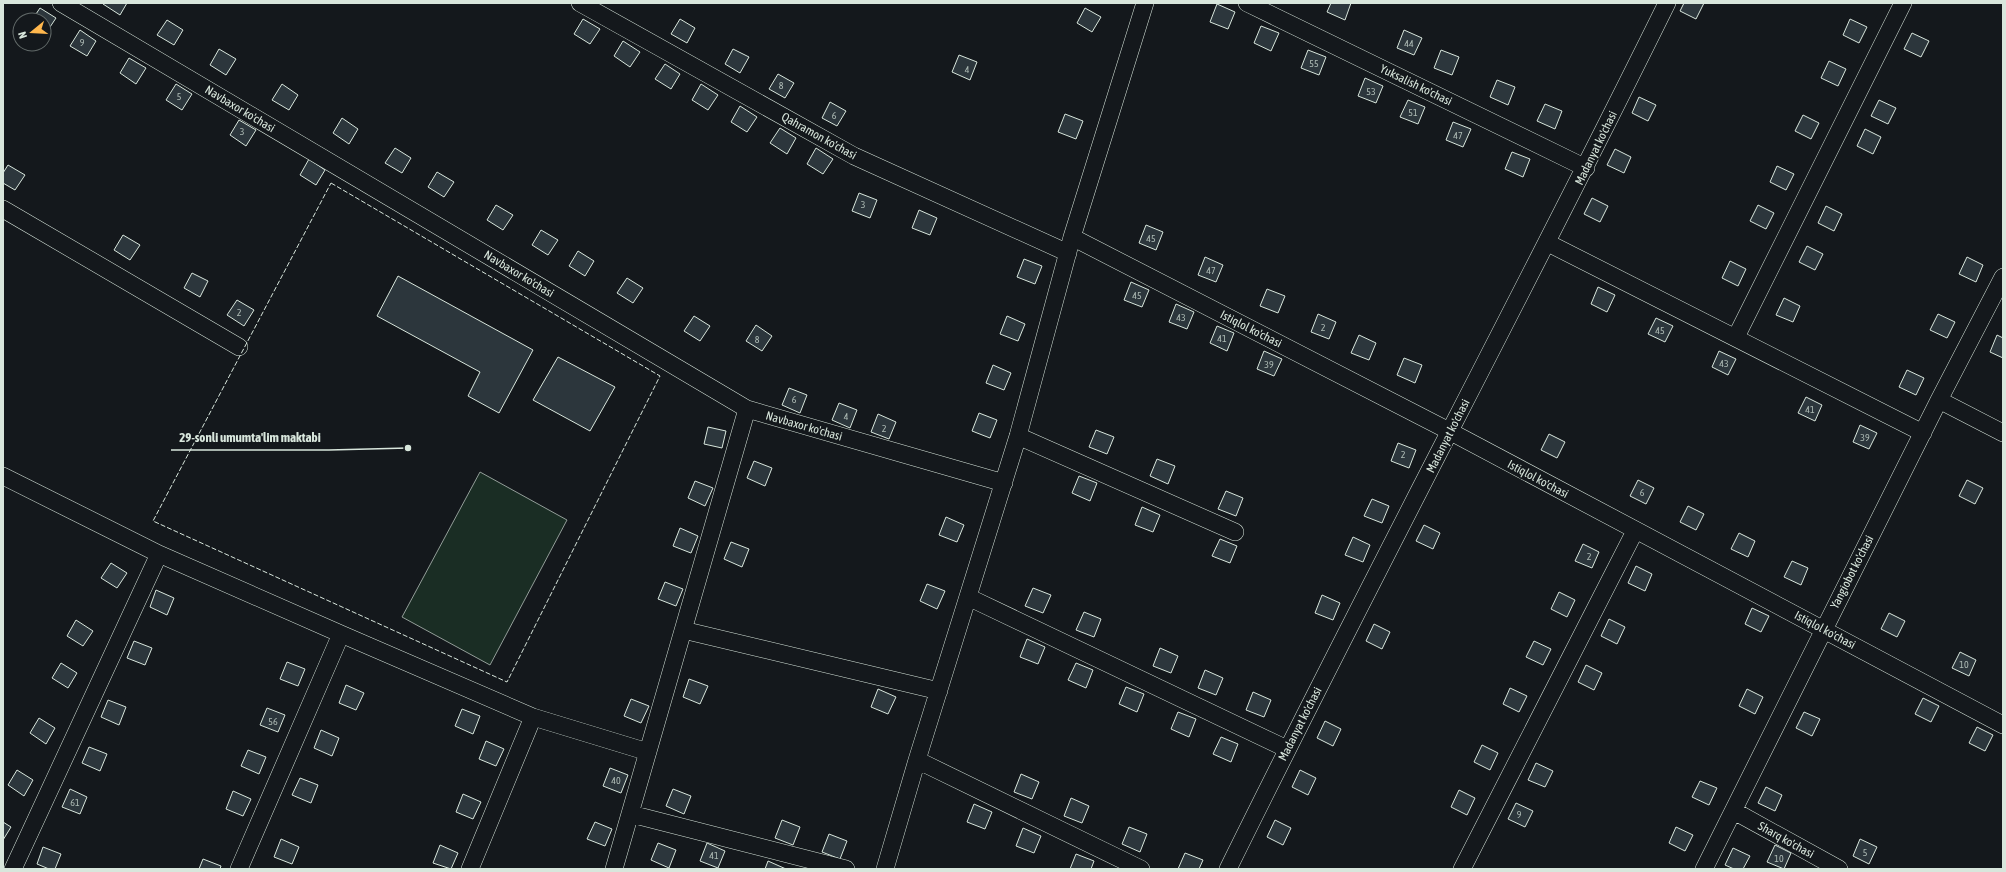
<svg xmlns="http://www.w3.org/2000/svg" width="2006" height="872" font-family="'Asap Condensed',sans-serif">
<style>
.green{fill:#1a2d24;stroke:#939e99}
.building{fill:#2c363c;stroke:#d8e6dc}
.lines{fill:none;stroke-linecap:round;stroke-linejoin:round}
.minor-casing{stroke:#d8e6dc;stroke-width:18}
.minor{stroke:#14181c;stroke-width:17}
.fence{stroke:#d8e6dc;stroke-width:1;stroke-dasharray:5 2;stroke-linecap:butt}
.labels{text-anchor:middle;stroke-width:3;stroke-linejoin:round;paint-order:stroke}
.number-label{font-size:10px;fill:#adbab4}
.street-label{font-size:12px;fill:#d8e6dc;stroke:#14181c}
.leader{fill:none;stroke:#d8e6dc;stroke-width:1.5}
.callout-dot{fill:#d8e6dc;stroke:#14181c;stroke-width:1.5}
.callout-label{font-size:13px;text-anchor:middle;font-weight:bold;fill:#d8e6dc;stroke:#14181c;stroke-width:3;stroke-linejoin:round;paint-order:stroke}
</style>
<rect width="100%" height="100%" fill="#14181c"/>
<path class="green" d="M480 472 567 520 490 665 402 617Z"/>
<path class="building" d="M104 3H127L120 15 103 4Z
M1331 3H1351L1345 20 1327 12Z
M1684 3H1704L1696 19 1680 11Z
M1217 4 1235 12 1228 29 1210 22Z
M40 8 56 18 46 33 44 32V20H32Z
M1085 8 1101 17 1092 32 1077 23Z
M583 19 600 29 590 44 574 34Z
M680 19 695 28 687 43 671 34Z
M1850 19 1867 27 1859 43 1843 35Z
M167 20 183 30 174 45 157 35Z
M1261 26 1279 33 1271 51 1254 43Z
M80 30 96 41 87 56 70 46Z
M1404 30 1422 38 1414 55 1397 48Z
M1912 33 1929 41 1921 57 1904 49Z
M623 41 640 52 630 67 614 56Z
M219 49 236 59 226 75 210 65Z
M733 49 749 57 740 73 725 64Z
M1308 50 1326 57 1319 75 1301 68Z
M1441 50 1459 57 1452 75 1434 68Z
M959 55 977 62 970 80 952 72Z
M129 58 146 68 136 84 120 73Z
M1829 61 1846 69 1838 86 1821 78Z
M665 64 680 74 671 89 655 79Z
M778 74 794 83 785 98 769 89Z
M1365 78 1383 86 1376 103 1358 96Z
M1497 80 1515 87 1508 105 1490 97Z
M176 84 192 94 182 110 166 100Z
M282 84 298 95 289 110 272 100Z
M701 84 718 95 708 110 692 100Z
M1639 97 1656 105 1648 121 1632 113Z
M1408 100 1425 107 1418 124 1400 117Z
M1879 100 1896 108 1888 124 1871 116Z
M830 102 846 111 837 126 822 118Z
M1545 104 1562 111 1555 129 1537 121Z
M740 106 757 117 747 132 731 122Z
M1065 114 1083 121 1076 139 1058 132Z
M1803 115 1819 123 1811 139 1795 131Z
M342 118 358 129 349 144 333 133Z
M239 120 256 130 246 146 230 135Z
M1453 122 1471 129 1463 147 1446 140Z
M780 128 796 138 787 154 770 143Z
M1865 129 1881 137 1873 154 1857 146Z
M395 148 411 158 402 173 385 163Z
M816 148 833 159 823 174 807 164Z
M1615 149 1631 157 1624 173 1607 165Z
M1512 152 1530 159 1523 177 1505 169Z
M309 159 325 170 316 185 300 175Z
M8 165 25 175 15 190 3 183V173Z
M1777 166 1794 174 1786 190 1770 182Z
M437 172 454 182 444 197 428 187Z
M859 193 877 200 870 218 852 211Z
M1592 198 1608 206 1600 222 1584 214Z
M496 205 513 215 503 230 487 220Z
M1758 205 1774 213 1766 229 1750 221Z
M1826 206 1842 214 1834 231 1818 223Z
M919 210 937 218 930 235 912 228Z
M1146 225 1163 232 1156 250 1139 243Z
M541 230 558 240 548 255 532 245Z
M123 235 140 245 130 260 114 250Z
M1807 246 1823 254 1815 270 1799 262Z
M578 251 594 261 585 276 569 266Z
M1205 257 1223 265 1216 282 1198 275Z
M1967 257 1983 265 1976 282 1959 274Z
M1024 259 1042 266 1035 284 1017 277Z
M1730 261 1746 269 1738 286 1722 278Z
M192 273 208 281 200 297 184 288Z
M398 276 533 350 499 413 468 396 480 372 377 316Z
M627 278 643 288 633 303 617 293Z
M1131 282 1149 290 1142 307 1124 300Z
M1598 287 1615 295 1607 312 1591 304Z
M1267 289 1285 296 1278 313 1260 306Z
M1784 298 1800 306 1793 322 1776 315Z
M237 300 254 310 244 326 227 315Z
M1176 304 1194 312 1187 329 1169 322Z
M1318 314 1336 322 1329 339 1311 332Z
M1938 314 1955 322 1947 338 1930 330Z
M694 316 710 326 700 341 684 331Z
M1007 316 1025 324 1018 341 1000 334Z
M1656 318 1673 326 1665 342 1648 334Z
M756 325 772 336 762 351 746 341Z
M1217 326 1234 333 1227 351 1210 343Z
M1359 335 1376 343 1369 360 1351 353Z
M1997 335 2003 338V358L1990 352Z
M1264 351 1282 359 1274 376 1257 369Z
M1719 351 1736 359 1728 375 1712 367Z
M558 357 615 387 590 431 533 400Z
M1404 358 1422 365 1415 383 1397 375Z
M993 365 1011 373 1004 390 986 383Z
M1907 370 1924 378 1916 395 1899 387Z
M789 388 807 395 800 413 782 405Z
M1806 397 1822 405 1815 421 1798 413Z
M839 403 857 410 850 428 832 420Z
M979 413 997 420 990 438 972 431Z
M878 414 896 422 889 439 871 432Z
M1860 425 1877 433 1869 449 1853 442Z
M708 427 726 431 722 448 704 444Z
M1096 430 1114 437 1107 454 1089 447Z
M1549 434 1565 442 1557 458 1541 450Z
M1398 443 1416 450 1409 468 1391 461Z
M1157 459 1175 466 1168 484 1150 476Z
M754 461 772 468 765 486 747 478Z
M1079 476 1097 483 1090 501 1072 493Z
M1638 480 1654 488 1646 504 1630 496Z
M1967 480 1983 488 1975 504 1959 496Z
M695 481 713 488 705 506 688 498Z
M1226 491 1243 498 1236 516 1218 509Z
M1372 499 1389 506 1382 523 1364 516Z
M1688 506 1704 514 1696 530 1680 522Z
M1142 507 1160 515 1153 532 1135 525Z
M946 517 964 525 957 542 939 535Z
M1424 525 1440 533 1433 549 1416 541Z
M680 528 698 536 691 553 673 546Z
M1739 533 1755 541 1748 557 1731 549Z
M1353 537 1370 545 1363 562 1345 555Z
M1220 539 1237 546 1230 563 1212 556Z
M731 542 749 549 742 567 724 559Z
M1583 544 1599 552 1592 568 1575 561Z
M1792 561 1808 568 1801 585 1784 577Z
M111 563 127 573 117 588 101 578Z
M1636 566 1652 574 1645 591 1628 583Z
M665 582 683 589 676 606 658 599Z
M927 584 945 591 937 609 920 601Z
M1033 588 1051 595 1043 613 1025 606Z
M156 590 174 598 167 615 150 607Z
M1559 592 1575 600 1567 617 1551 609Z
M1322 595 1340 603 1333 620 1315 613Z
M1752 608 1769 616 1761 632 1745 624Z
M1084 612 1101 619 1094 637 1076 630Z
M1889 613 1905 621 1897 637 1881 629Z
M1609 619 1625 627 1617 644 1601 636Z
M76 620 93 631 83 646 67 636Z
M1374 624 1390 632 1382 649 1366 641Z
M1027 639 1045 647 1038 664 1020 657Z
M134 641 152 648 145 665 127 658Z
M1534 641 1551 649 1543 665 1526 657Z
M1160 648 1178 656 1171 673 1153 666Z
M1960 652 1976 660 1969 676 1952 668Z
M287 662 305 669 298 686 280 679Z
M61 663 77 673 68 688 52 678Z
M1076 663 1093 670 1086 688 1068 680Z
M1586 665 1602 673 1594 690 1578 682Z
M1205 670 1223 678 1216 695 1198 688Z
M689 679 708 686 700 704 683 697Z
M346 685 364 693 356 710 339 703Z
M1126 687 1144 694 1137 712 1119 704Z
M1510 688 1527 696 1519 712 1503 704Z
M878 689 896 697 888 714 871 707Z
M1747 689 1763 697 1755 714 1739 706Z
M1253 692 1271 700 1264 717 1246 710Z
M1923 698 1939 706 1931 722 1915 714Z
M631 699 649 706 641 723 624 716Z
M108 700 126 707 119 725 101 717Z
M267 708 285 715 278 732 260 725Z
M462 709 480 716 473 734 455 726Z
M1178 712 1196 719 1189 737 1171 729Z
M1804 712 1820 719 1812 736 1796 728Z
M39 718 55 728 46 744 30 733Z
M1325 721 1341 729 1333 746 1317 738Z
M1977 727 1993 735 1985 751 1969 743Z
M321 730 339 738 332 756 314 748Z
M1221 737 1238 744 1231 762 1213 754Z
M486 741 504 749 496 766 479 759Z
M1482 745 1498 753 1490 770 1474 762Z
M89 747 107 754 100 771 82 763Z
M248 750 266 757 259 774 241 766Z
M1536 763 1553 771 1545 787 1528 780Z
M610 768 628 775 621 793 603 786Z
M17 770 33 780 24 796 8 785Z
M1300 770 1316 778 1308 795 1292 787Z
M1021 774 1039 782 1032 799 1014 792Z
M300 778 318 785 311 803 292 795Z
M1700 781 1717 788 1709 805 1692 797Z
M1766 787 1782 795 1775 811 1758 803Z
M70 789 87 797 80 814 62 807Z
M673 789 691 796 684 814 666 806Z
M1459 790 1475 798 1467 815 1451 807Z
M233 791 251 799 243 816 226 809Z
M463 794 481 802 473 819 456 812Z
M1071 798 1089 806 1082 823 1064 816Z
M1516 803 1533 811 1525 827 1508 819Z
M974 804 992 812 985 829 967 822Z
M782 820 800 827 793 845 775 838Z
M1275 820 1291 828 1283 845 1267 837Z
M3 822 11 827 3 840Z
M595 822 612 829 605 846 587 839Z
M1129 827 1147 834 1140 852 1122 844Z
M1676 827 1693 835 1685 851 1669 843Z
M1023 828 1041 836 1034 853 1016 846Z
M829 834 847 841 840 859 822 852Z
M281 839 299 847 292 864 274 857Z
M1860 839 1877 847 1869 864 1853 856Z
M658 843 676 850 669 868 651 860Z
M707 843 725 851 718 868 700 861Z
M440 845 458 853 451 869 433 863Z
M1775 845 1791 853 1784 869 1767 862Z
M43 847 61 854 55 869H49L37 864Z
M1733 848 1750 856 1743 869H1734L1725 865Z
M1185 853 1203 860 1199 869H1178Z
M1076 854 1094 861 1091 869H1070Z
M203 859 221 866 220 869H199Z
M768 861 786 869H765Z"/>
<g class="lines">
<g class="minor-casing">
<path id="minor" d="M61 3 747 409 1004 483
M580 3 854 156 1068 253
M1247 3 1586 168
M3 209 239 347
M1072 237 1451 432 2003 725
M1548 243 1923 433
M1736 337 1903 3
M1939 400 2003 433
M1018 436 1235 532
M3 476 159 554 341 634
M968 597 1287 749
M683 630 939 691
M533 717 648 752
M917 760 1141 869
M1734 811 1839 869
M631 814 846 869
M13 869 159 554
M239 869 341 634 533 717 470 869
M614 869 747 409
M885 869 917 760 1018 436 1072 237 1145 3
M1228 869C1371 578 1524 293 1667 3
M1462 869 1635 531
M1704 869 1939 400 2003 277"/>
</g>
<use href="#minor" class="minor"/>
<path class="fence" d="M331 183 660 376 507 682 153 521Z"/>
</g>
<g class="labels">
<g class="number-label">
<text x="82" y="46">9</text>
<text x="1409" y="47">44</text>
<text x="1314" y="67">55</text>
<text x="967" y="73">4</text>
<text x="781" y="89">8</text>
<text x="1371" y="95">53</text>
<text x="179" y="100">5</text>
<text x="1413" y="116">51</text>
<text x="834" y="119">6</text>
<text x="242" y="135">3</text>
<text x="1458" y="139">47</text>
<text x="863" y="208">3</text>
<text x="1151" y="242">45</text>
<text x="1211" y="274">47</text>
<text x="1137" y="299">45</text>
<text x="239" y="316">2</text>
<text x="1181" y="321">43</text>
<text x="1323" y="331">2</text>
<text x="1660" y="334">45</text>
<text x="1222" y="342">41</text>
<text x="757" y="343">8</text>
<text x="1724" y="367">43</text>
<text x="1269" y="368">39</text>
<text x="794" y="403">6</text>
<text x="1810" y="413">41</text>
<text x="846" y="420">4</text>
<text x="884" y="432">2</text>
<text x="1865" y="441">39</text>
<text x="1403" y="458">2</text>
<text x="1642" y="496">6</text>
<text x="1589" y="560">2</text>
<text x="1964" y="668">10</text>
<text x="273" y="725">56</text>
<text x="616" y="784">40</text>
<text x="75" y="806">61</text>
<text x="1519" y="818">9</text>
<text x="1865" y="856">5</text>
<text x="714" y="859">41</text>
<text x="1779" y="862">10</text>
</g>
<g class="street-label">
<text transform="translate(1416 85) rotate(26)" y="4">Yuksalish ko'chasi</text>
<text transform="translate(240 109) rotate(31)" y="4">Navbaxor ko'chasi</text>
<text transform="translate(819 136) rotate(29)" y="4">Qahramon ko'chasi</text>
<text transform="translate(1596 148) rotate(-64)" y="4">Madanyat ko'chasi</text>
<text transform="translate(519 274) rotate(31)" y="4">Navbaxor ko'chasi</text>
<text transform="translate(1251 329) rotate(27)" y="4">Istiqlol ko'chasi</text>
<text transform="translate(804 426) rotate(16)" y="4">Navbaxor ko'chasi</text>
<text transform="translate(1448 436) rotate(-63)" y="4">Madanyat ko'chasi</text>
<text transform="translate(1538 479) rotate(28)" y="4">Istiqlol ko'chasi</text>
<text transform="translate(1852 572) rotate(-63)" y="4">Yangiobot ko'chasi</text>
<text transform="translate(1825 630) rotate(28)" y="4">Istiqlol ko'chasi</text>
<text transform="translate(1300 724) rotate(-63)" y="4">Madanyat ko'chasi</text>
<text transform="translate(1786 840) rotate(29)" y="4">Sharq ko'chasi</text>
</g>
</g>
<path class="leader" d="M408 448L329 450H171"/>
<circle class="callout-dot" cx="408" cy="448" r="4"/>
<g class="callout-label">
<text x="250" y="442">29-sonli umumta'lim maktabi</text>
</g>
<rect width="2006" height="872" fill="none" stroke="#d8e6dc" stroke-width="8"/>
<g transform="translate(32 32) rotate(252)"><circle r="19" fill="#14181c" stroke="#626a69"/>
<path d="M0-3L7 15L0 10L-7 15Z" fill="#ffb74d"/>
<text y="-6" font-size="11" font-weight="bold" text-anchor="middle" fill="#d8e6dc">N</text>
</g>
</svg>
